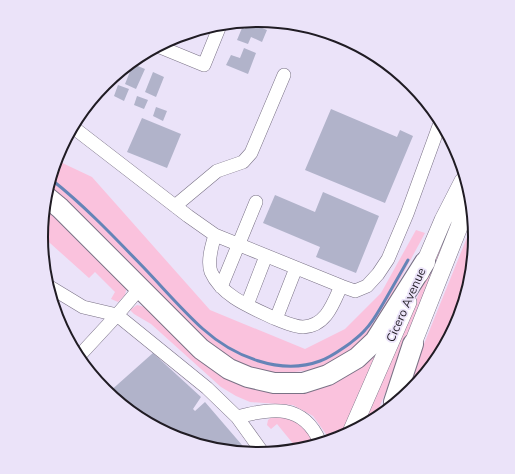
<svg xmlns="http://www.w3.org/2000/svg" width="515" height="474" font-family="Mulish,sans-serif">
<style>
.green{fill:#fac2dd}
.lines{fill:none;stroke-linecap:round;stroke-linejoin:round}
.stream{stroke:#6584b7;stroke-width:3}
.building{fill:#b1b3ca}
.minor-casing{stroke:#7a7286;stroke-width:14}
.major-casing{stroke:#7a7286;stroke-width:18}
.highway-casing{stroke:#7a7286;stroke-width:22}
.minor{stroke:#fff;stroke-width:13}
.major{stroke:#fff;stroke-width:17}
.highway{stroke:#fff;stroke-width:20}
.labels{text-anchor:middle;stroke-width:3.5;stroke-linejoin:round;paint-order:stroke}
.street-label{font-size:12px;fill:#201c24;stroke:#ebe3f9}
.rim{fill:none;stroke:#201c24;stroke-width:2}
</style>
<rect width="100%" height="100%" fill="#ebe3f9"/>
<path class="green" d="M56 160 92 177 210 310 305 349 345 329 381 293 416 230 425 233 369 337 321 369 277 374 231 362 194 333 115 248 60 195 50 189Z
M47 206 127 286 125 295 118 302 111 299 115 292 95 272 89 278 41 235Z
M451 221 456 223 377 413 361 424Z
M472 225 474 237 458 320 411 391 403 396Z
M137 305 149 308 198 357 295 389 380 345 342 437 326 440V434L313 416 293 405 250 402 236 396 221 387 151 324 134 314 130 310Z
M274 415 294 419 305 425 315 443 295 446 277 424 271 429 267 425 268 420Z"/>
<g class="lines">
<path class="stream" d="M52 180C86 207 116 239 146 270 165 290 183 311 203 329 233 356 280 376 320 361 331 357 340 350 349 344 354 340 361 335 365 330 373 322 378 312 384 302 392 288 400 274 408 260"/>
</g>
<path class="building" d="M247 22 267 30 262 42 251 37 248 44 237 40 242 28 245 29Z
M244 48 256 53 248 74 226 65 231 55 240 58Z
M133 64 145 69 136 89 125 84Z
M153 72 164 77 156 97 145 92Z
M108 81 103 93 99 91 104 83Z
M118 85 129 89 124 101 114 96Z
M137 96 148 100 144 109 134 105Z
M156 107 167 111 163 121 153 116Z
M331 109 397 137 400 130 413 136 385 203 305 170Z
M142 118 181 134 167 168 127 152Z
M323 192 379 216 356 273 316 257 320 247 263 223 275 195 315 212Z
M153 353 201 397 193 409 195 411 205 402 248 452 174 437 108 393Z"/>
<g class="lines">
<g class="minor-casing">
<path id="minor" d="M160 47 204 65 219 28
M74 128 188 216 215 235 341 286 355 291 367 286 378 274 388 259 407 214 439 126
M175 206 217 171 243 162 251 153 284 75
M215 235C212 245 207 261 211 272 222 297 253 308 276 319
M296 268 276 319C284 322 294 327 303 327 326 326 333 304 341 286
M50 287 83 307 117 315 80 355
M221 287 256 202
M140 288 117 315 207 388 237 417 263 453
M247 305 266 256
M237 417C272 408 303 403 320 442"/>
</g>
<g class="major-casing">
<path id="major" d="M420 274 443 220 463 181
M408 356 459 227 467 202
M352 430 408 302"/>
</g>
<g class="highway-casing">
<path id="highway" d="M48 198 60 208 201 349 229 369 248 377 274 383H303L328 375 357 358 375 341 425 262
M394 402 413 344"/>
</g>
<use href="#minor" class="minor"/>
<use href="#major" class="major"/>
<use href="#highway" class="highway"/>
</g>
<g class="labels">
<g class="street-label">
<text transform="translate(406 305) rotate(-66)" y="4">Cicero Avenue</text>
</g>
</g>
<path d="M0 0H515V474H0ZM48 237a210 210 0 1 1 420 0a210 210 0 1 1-420 0Z" fill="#ebe3f9" fill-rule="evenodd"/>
<path class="rim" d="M48 237a210 210 0 1 1 420 0a210 210 0 1 1-420 0Z"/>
</svg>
